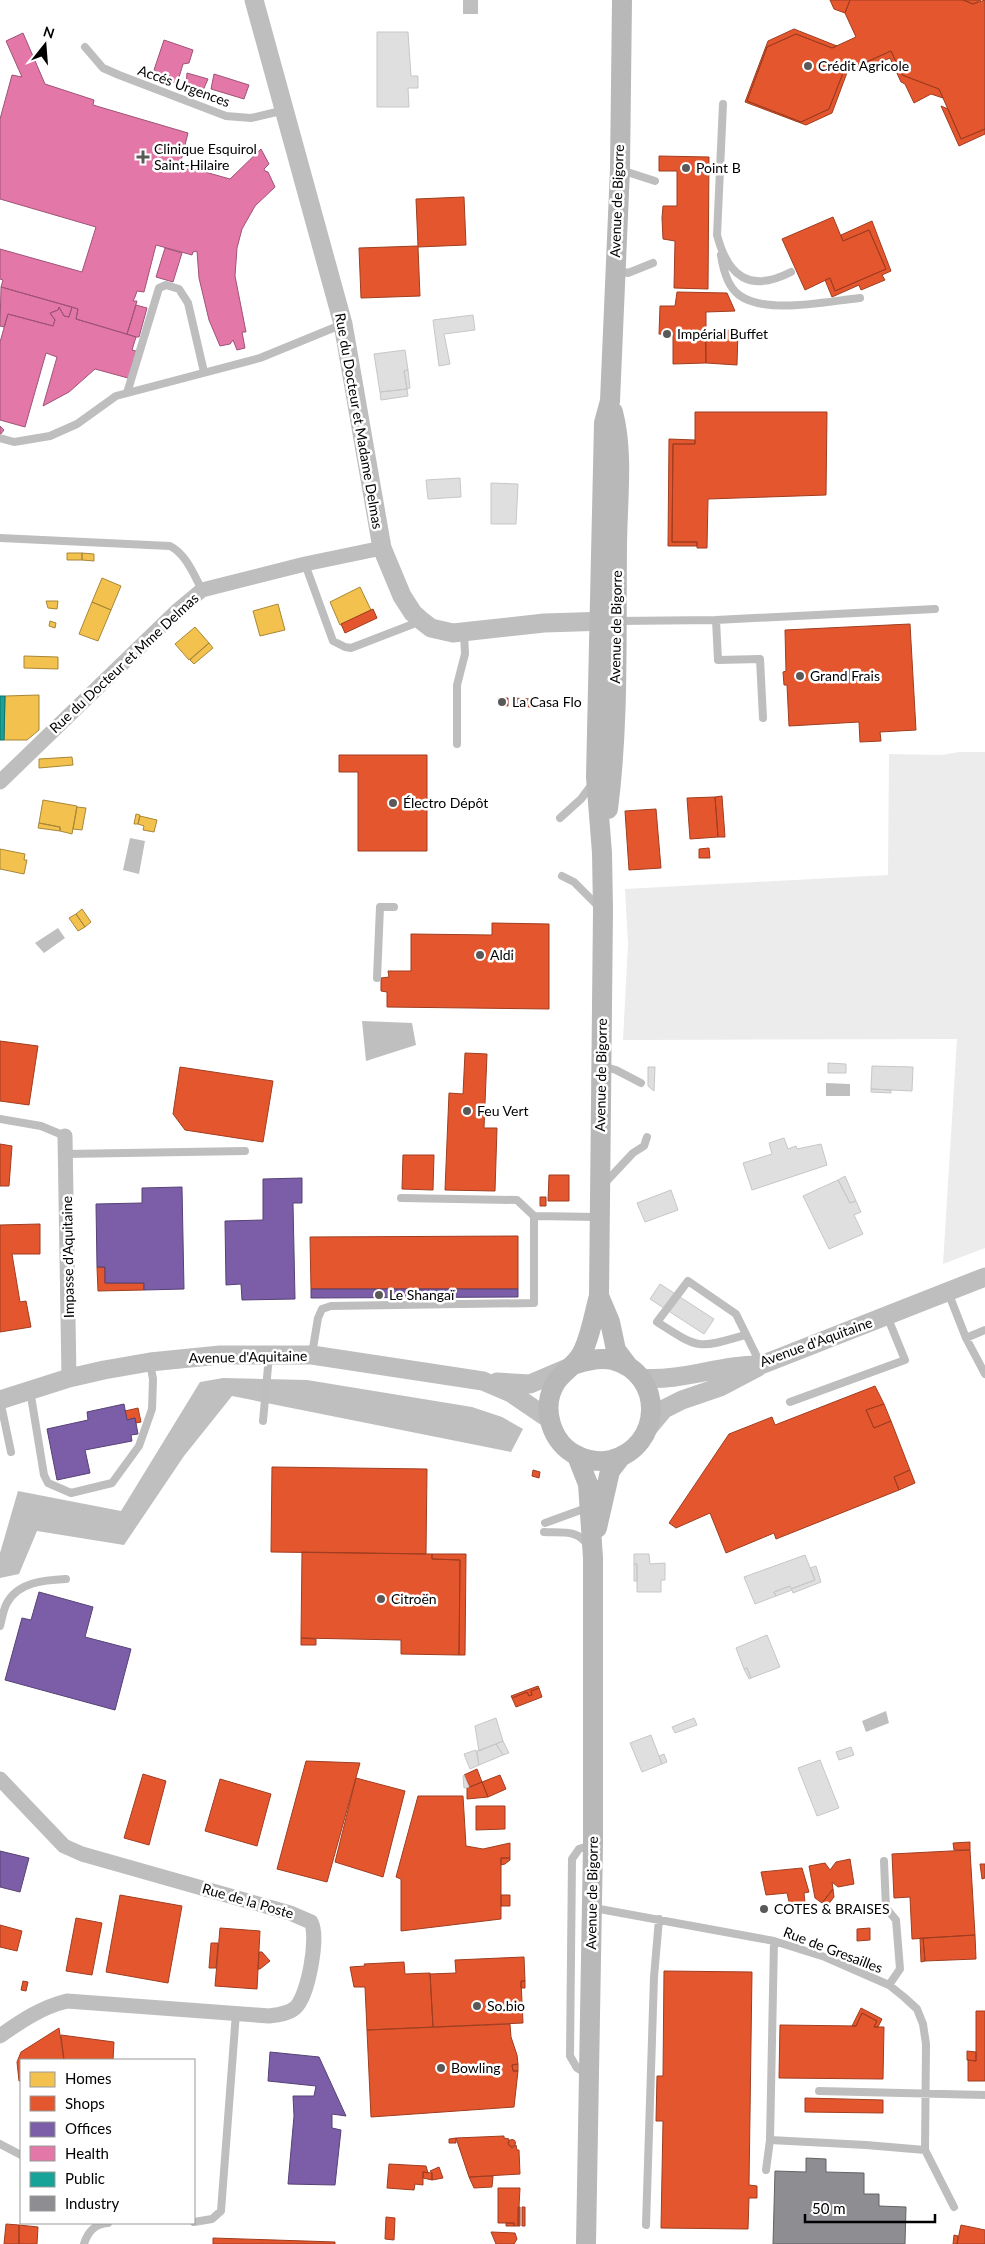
<svg xmlns="http://www.w3.org/2000/svg" width="985" height="2244" font-family="Lato,sans-serif">
<style>
.green{fill:#ececec}
.water{fill:#bfbfbf}
.homes{fill:#f2c14e;stroke:#a98737}
.shops{fill:#e4572e;stroke:#a03d20}
.offices{fill:#7b5ea7;stroke:#564275}
.health{fill:#e377a8;stroke:#9f5376}
.public{fill:#17a398;stroke:#10726a}
.industry{fill:#8d8d92;stroke:#636366}
.building{fill:#dfdfdf;stroke:#c7c7c7}
.lines{fill:none;stroke-linecap:round;stroke-linejoin:round}
.service{stroke:#bebebe;stroke-width:8}
.minor{stroke:#bebebe;stroke-width:15}
.tertiary{stroke:#bebebe;stroke-width:19}
.secondary{stroke:#b8b8b8;stroke-width:20}
.poi-dot{fill:#595959;stroke:#fff;stroke-width:2}
.labels{text-anchor:middle;stroke-width:5;stroke-linejoin:round;paint-order:stroke}
.poi-label{font-size:14px;fill:#000;stroke:#fff;text-anchor:start}
.street-label{font-size:14px;fill:#000;stroke:#fff}
</style>
<rect width="100%" height="100%" fill="#fff"/>
<path class="green" d="M959 752H985V1248L943 1264 957 1039 623 1040 628 944 625 889 888 875 889 754 941 755Z"/>
<path class="water" d="M463 0H478V14H463Z
M130 838 145 841 139 874 123 870Z
M58 928 65 938 44 953 35 943Z
M362 1021 412 1023 416 1045 366 1061Z
M826 1083 850 1084V1096H826Z
M223 1378 307 1380 472 1407 502 1417 523 1429 511 1452 232 1396 184 1456 124 1545 37 1531 19 1574 0 1578V1553L18 1491 121 1511 200 1382Z
M886 1711 889 1723 866 1732 862 1721Z"/>
<path class="homes" d="M67 553H82V560H67Z
M82 553 94 554V561L82 560Z
M102 578 121 586 111 610 92 602Z
M360 587 371 610 340 625 330 602Z
M46 601H58L57 609 48 608Z
M92 602 111 610 98 641 79 634Z
M278 604 285 630 260 636 253 611Z
M50 621 56 623 55 628 49 626Z
M195 627 209 643 189 660 175 644Z
M209 643 213 648 194 664 190 660Z
M24 656 58 657V669L24 668Z
M39 695V730L27 740H4L5 696Z
M72 757 73 765 39 768V759Z
M43 800 77 806 72 834 60 831V827L39 823Z
M77 807 86 808 82 830 73 829Z
M136 814 140 815 138 824H134Z
M140 816 157 820 154 832 143 830 144 826 138 824Z
M39 823 60 827V831L38 828Z
M0 849 25 854 24 860H27L24 874 0 869Z
M82 909 91 922 85 927 76 914Z
M76 914 85 927 78 931 69 918Z"/>
<path class="shops" d="M830 0H850L845 13 834 9Z
M850 0H963L973 4 985 0V129L961 139 939 89 902 75 891 51 843 73 829 109 801 122 747 101 767 47 796 34 832 48 856 37 845 13Z
M963 0H981L973 4Z
M794 29 837 46 832 48 796 34 767 47 747 101 801 122 829 109 843 73 848 70 832 113 806 125 745 102 768 41Z
M891 51 902 75 939 89 943 98 931 94 914 103 905 84 901 82 890 58 868 68 866 62Z
M941 106 948 109 961 139 985 129V134L959 146Z
M659 156 709 157 708 289 674 288 675 241 663 239 662 218 663 206H677V171H659Z
M464 197 466 245 418 247 420 296 361 298 359 248 418 246 416 199Z
M833 217 843 241 869 230 886 269 835 291 830 278 805 290 782 239Z
M872 221 891 271 882 275 885 280 861 290 859 285 832 297 825 280 830 278 835 291 886 269 869 230 843 241 841 235Z
M677 292 727 293 735 311 706 312V363L673 364V335L659 334 660 306H675Z
M738 330 737 365 706 363 705 331Z
M695 412H827L826 495 708 499 707 548H697V542H672L673 444H695Z
M669 439 695 440V444H673L672 542H697V546H668Z
M373 609 377 618 345 633 341 624Z
M910 624 916 730 880 732 881 741 860 742 859 722 789 726 787 685H784L783 672 786 671 785 630Z
M498 698H508V706L498 705Z
M513 698 531 699V707L512 706Z
M339 755H427V851H358V772H339Z
M722 796 725 837H718L715 797Z
M715 797 718 837 690 839 687 798Z
M656 809 661 868 629 870 625 811Z
M709 848 710 858H699V849Z
M492 923 549 924V1009L387 1007V992L381 991V978L389 977 388 971H411V934L492 935Z
M0 1041 38 1046 29 1105 0 1101Z
M465 1053 487 1054 484 1128H497L495 1191 445 1190 449 1093 463 1094Z
M180 1067 273 1081 263 1142 185 1130 173 1114Z
M0 1144 12 1146 9 1186H0Z
M403 1155H434L433 1190 402 1189Z
M549 1175H569V1201H548Z
M540 1197H546V1206H540Z
M40 1224V1254H12L20 1302 26 1301 31 1327 0 1332V1225Z
M518 1236V1289H311L310 1237Z
M97 1267H105V1283H144V1290L98 1291Z
M875 1386 884 1404 866 1410 874 1428 891 1421 910 1470 894 1477 899 1490 776 1539 774 1533 726 1553 710 1513 676 1528 669 1523 729 1434 772 1417 775 1425Z
M884 1404 891 1421 874 1428 866 1410Z
M138 1408 141 1422 136 1423 135 1418 127 1420 125 1411Z
M272 1467 427 1469 426 1554 271 1552Z
M533 1470 540 1472 539 1478 532 1476Z
M910 1470 915 1483 899 1490 894 1477Z
M302 1552 432 1554V1559L460 1560 459 1655 401 1654V1640L301 1638Z
M432 1554H466L465 1655H459L460 1560 432 1559Z
M301 1638 316 1639V1645H301Z
M538 1686 539 1688 531 1691 532 1695 529 1696 527 1692 512 1698 511 1696Z
M539 1688 542 1697 516 1707 512 1698 527 1692 529 1696 532 1695 531 1691Z
M306 1761 360 1763 327 1882 277 1869Z
M477 1769 482 1782 470 1787 464 1775Z
M143 1774 166 1781 149 1845 124 1838Z
M500 1775 506 1789 488 1797 482 1782Z
M356 1778 405 1791 383 1877 335 1862Z
M220 1779 271 1794 257 1846 205 1831Z
M482 1782 488 1797 467 1799V1788Z
M418 1796H463L466 1846 483 1849 510 1843V1858H501V1919L401 1931V1879L396 1877Z
M476 1806H505V1829L476 1830Z
M970 1842V1850H954L953 1843Z
M970 1850 975 1935 912 1939 910 1897 894 1898 892 1854Z
M501 1858H510V1860L505 1864 501 1865Z
M850 1859 854 1884 838 1887 832 1882 833 1889 822 1903 815 1898 809 1866 825 1863 830 1870 836 1862Z
M980 1864H985V1878L982 1879Z
M802 1868 809 1892 804 1893 805 1903 790 1906 787 1893 766 1895 761 1872Z
M833 1889 834 1897 827 1906 822 1903Z
M120 1895 182 1906 168 1983 106 1972Z
M501 1895H510V1906H501Z
M76 1918 102 1923 92 1975 66 1971Z
M0 1925 22 1931 17 1951 0 1947Z
M220 1928 260 1931 257 1989 215 1986Z
M870 1928V1940L857 1941V1929Z
M975 1935 976 1959 925 1961 923 1938Z
M920 1938H923L925 1961 921 1962Z
M211 1943H218L216 1968H209Z
M259 1952H262L270 1961 260 1969H258Z
M524 1957 525 1981H521L523 2023 433 2027 430 1974 456 1973 455 1960Z
M404 1962 405 1974 430 1973 433 2027 367 2030 365 1987H354L350 1967 365 1966 364 1964Z
M664 1971 752 1972 749 2185 757 2186V2198H749L748 2229 661 2228 663 2121H656L657 2076H663Z
M23 1981 28 1982 26 1991 21 1990Z
M521 1981H525V1988H521Z
M861 2008 882 2019 878 2027H874L877 2021 862 2013 856 2026H852Z
M976 2011H985V2081H968V2060L976 2061Z
M862 2013 877 2021 874 2027H884L883 2079 779 2078 780 2025 856 2026Z
M510 2024 511 2037 517 2055 518 2064 512 2065 513 2071H518L514 2107 371 2117 367 2030Z
M59 2028 64 2060H21V2081H19L17 2062 21 2052Z
M61 2035 114 2042 113 2060H64Z
M967 2051 976 2052V2061L967 2060Z
M518 2064V2071H513L512 2065Z
M805 2098 883 2100V2113L805 2112Z
M504 2136V2138L509 2139 508 2144 512 2148 516 2145 517 2150H519L520 2174 469 2177 456 2138Z
M456 2138V2143H449V2139Z
M508.5 2143a3.5 3.5 0 1 1 7 0a3.5 3.5 0 1 1-7 0Z
M389 2164 426 2166 428 2173 423 2172V2185L415 2184 414 2190 387 2188Z
M439 2167 443 2178 432 2180V2173L430 2171Z
M423 2172 432 2173V2180L423 2178Z
M493 2176 492 2187 474 2188 469 2177Z
M498 2188H520L518 2226H514V2223H498Z
M518 2207H520V2226H518Z
M522 2207H525V2226H522Z
M386 2217 395 2218 394 2240 385 2239Z
M506 2223H514V2226H506Z
M6 2224 19 2225V2244H4Z
M19 2225 38 2227 37 2244H19Z
M961 2225 985 2230V2244H957Z
M491 2232 515 2233 517 2239 514 2244H496Z
M954 2235 958 2236 957 2244H953Z
M213 2238 335 2242V2244H213Z"/>
<path class="offices" d="M302 1178V1203H293L295 1299 242 1300 241 1284 226 1285 225 1221 263 1220V1179Z
M182 1187 184 1289 144 1290V1283H105V1267H97L96 1204 142 1203V1188Z
M311 1289H518V1297L311 1298Z
M124 1404 127 1420 135 1418 138 1434 131 1435 132 1441 85 1450 90 1473 57 1480 47 1429 88 1420 87 1412Z
M39 1592 93 1607 85 1637 131 1649 115 1710 5 1680 22 1618 31 1620Z
M0 1851 29 1858 20 1892 0 1887Z
M270 2052 319 2057 346 2116 332 2114V2128L341 2130 335 2185 288 2184 294 2116 293 2096H314L316 2086 268 2081Z"/>
<path class="health" d="M23 33 45 84 94 100 93 105 188 133 180 165 230 179 261 149 269 164 264 169 265 171 268 172 275 187 255 206 242 229 237 248 235 276 246 332H242L245 348 237 350 233 340 230 344 220 346 209 320 199 278 197 251 193 252 192 255 156 245 144 292 137 291 135 297 133 301H137L127 334 76 319 78 309 1 287 3 280 0 279V249L82 272 96 227 0 199V119L12 75 22 77 6 41Z
M164 40 193 50 189 63 183 64 177 84 154 70Z
M187 73 208 79 201 95 186 87Z
M214 74 249 85 244 99 211 89Z
M165 248 182 253 173 282 156 277Z
M1 287 72 307 69 317 64 316 59 307 58 310 50 313 55 320 53 326 8 314 4 327 0 326Z
M136 305 147 308 139 337H136L127 334Z
M59 307 64 316 69 317 72 307 78 309 76 319 136 337 132 350 136 351 128 378 95 369 69 392 43 406 57 357 46 353 25 427 0 420V342L8 314 53 326 55 320 50 313 58 310Z
M0 426 4 430 0 435Z"/>
<path class="public" d="M0 696H5L4 740H0Z"/>
<path class="industry" d="M806 2158 826 2159V2172L864 2173V2194H879V2206L906 2207 905 2244H773L775 2171 806 2172Z"/>
<path class="building" d="M377 32H408L411 76H418V88H408L409 107H377Z
M473 315 475 330 444 334 450 364 439 366 433 320Z
M405 350 408 370 404 371 407 389 380 392 374 354Z
M408 370 410 388 407 389 404 371Z
M407 389 408 396 381 400 380 392Z
M460 478 461 497 428 499 426 480Z
M491 483 518 484 516 524H491Z
M828 1063 846 1064V1073H828Z
M872 1066 913 1067 912 1091 871 1089Z
M648 1067H655L654 1091 648 1086Z
M871 1089 891 1090V1093L871 1092Z
M784 1138 788 1149 796 1146 797 1149 821 1144 827 1165 752 1190 743 1163 772 1154 769 1143Z
M845 1176 856 1201 850 1203 838 1180Z
M838 1180 850 1203 856 1201 861 1212 854 1215 863 1234 829 1249 803 1196Z
M671 1190 678 1210 645 1222 637 1203Z
M660 1284 714 1319 704 1334 650 1299Z
M634 1554H649L650 1564 665 1563V1580H661V1592H637V1564H634Z
M805 1555 815 1580 791 1589 790 1586 774 1592 776 1596 755 1604 744 1577Z
M634 1564H637V1581H634Z
M816 1566 821 1582 793 1593 792 1590 776 1596 774 1592 790 1586 791 1589 815 1580 810 1568Z
M767 1635 780 1667 751 1678 747 1668 744 1669 736 1648Z
M747 1668 751 1678 749 1679 744 1669Z
M496 1718 503 1741 479 1751 475 1726Z
M694 1718 697 1725 675 1733 672 1727Z
M651 1735 662 1764 642 1772 630 1743Z
M503 1741 509 1753 503 1755 496 1744Z
M496 1744 503 1755 479 1765 477 1751Z
M851 1747 854 1755 839 1760 836 1752Z
M476 1750 479 1765 470 1769 464 1754Z
M664 1754 667 1762 662 1764 659 1756Z
M820 1760 839 1808 817 1816 798 1768Z
M464 1775 469 1787 464 1788 463 1776Z"/>
<g class="lines">
<path class="service" d="M85 47 103 68 119 75 226 116 251 118 285 110
M723 104 717 235C728 277 750 293 791 272
M621 170 655 181
M721 255C723 269 727 286 739 295 766 315 828 301 860 298
M616 270 628 273 653 263
M127 393 159 288 166 285 179 289 188 303 204 372
M0 438 14 442 50 436 77 424 116 396 260 358 343 324
M0 538 170 546C186 554 194 575 202 590
M305 564 333 641 345 647 351 648 421 621
M716 620 718 660 760 659 763 718
M617 621 716 620 935 609
M457 744V685L465 654 464 632
M560 818 581 799 593 783
M562 876 574 882 600 908
M377 978 380 907H394
M602 1066 616 1070 641 1083
M0 1119 41 1126 65 1136
M66 1154 245 1151
M603 1185 633 1153 644 1146 647 1137
M401 1198 517 1200 534 1216 598 1217
M948 1292 966 1338 985 1330
M745 1335C697 1349 699 1349 657 1322L688 1281 736 1314 760 1363
M966 1338 985 1374
M312 1354 318 1318 322 1309 331 1306 534 1303V1216
M30 1390 44 1475 48 1483 71 1493 112 1483 139 1446 152 1409 153 1379 150 1363
M0 1400 11 1452
M790 1402 905 1360 887 1316
M263 1421 269 1356
M545 1523 589 1507
M544 1532C560 1533 579 1529 587 1545
M0 1626C2 1619 3 1610 7 1603 18 1582 45 1580 66 1579
M884 1861 886 1908 896 1920 900 1969 889 1985
M594 1908 774 1941 825 1957 889 1985 904 1997 917 2009 923 2024 926 2044 925 2150 954 2207
M774 1941 770 2140 866 2145 925 2150
M588 2075 577 2068 570 2056 572 1859 579 1849 591 1845
M819 2091 985 2095
M0 2144 21 2155
M766 2170 770 2140
M194 2222 212 2219 221 2211 236 2013
M646 2225 654 1977 659 1919
M84 2244C88 2231 95 2224 108 2223"/>
<path class="minor" d="M0 782 178 610 202 590 305 564 382 548
M65 1136 69 1378
M0 1779 64 1846 82 1854 290 1913 311 1922C319 1937 308 1997 295 2008 288 2014 277 2015 269 2016L67 2001C42 2007 21 2021 0 2036"/>
<path class="tertiary" d="M254 0 343 324 382 548 402 596 413 613 422 621 431 628 453 633 544 623 609 621
M641 1378C681 1382 721 1364 761 1365L985 1277
M497 1382 530 1384 570 1367
M0 1400 69 1378 104 1370 150 1362 220 1355H312L483 1381 511 1393 549 1419
M649 1427 664 1409 682 1400 720 1387 758 1367"/>
<path class="secondary" d="M608 809C619 723 616 635 617 548 617 505 624 453 613 412
M599 1296 610 1322 616 1350 628 1366
M576 1364C588 1360 600 1357 613 1360 665 1374 663 1447 611 1460 601 1462 588 1461 578 1456 551 1444 540 1407 556 1382 564 1370 577 1365 583 1351 591 1334 594 1314 599 1296L603 910 602 853 596 777 604 423 610 401 620 169 622 0
M577 1456 588 1484 593 1558V1845L586 2244
M597 1528 610 1471 620 1458"/>
</g>
<g class="poi-dot">
<circle cx="808" cy="66" r="5"/>
<path d="M140.5 149.5h5v5h5v5h-5v5h-5v-5h-5v-5h5z"/>
<circle cx="686" cy="168" r="5"/>
<circle cx="667" cy="334" r="5"/>
<circle cx="800" cy="676" r="5"/>
<circle cx="502" cy="702" r="5"/>
<circle cx="393" cy="803" r="5"/>
<circle cx="480" cy="955" r="5"/>
<circle cx="467" cy="1111" r="5"/>
<circle cx="379" cy="1295" r="5"/>
<circle cx="381" cy="1599" r="5"/>
<circle cx="764" cy="1909" r="5"/>
<circle cx="477" cy="2006" r="5"/>
<circle cx="441" cy="2068" r="5"/>
</g>
<g class="labels">
<g class="poi-label">
<text x="818" y="71">Crédit Agricole</text>
<text x="154" y="154">Clinique Esquirol<tspan x="154" dy="16">Saint-Hilaire</tspan></text>
<text x="696" y="173">Point B</text>
<text x="677" y="339">Impérial Buffet</text>
<text x="810" y="681">Grand Frais</text>
<text x="512" y="707">La Casa Flo</text>
<text x="403" y="808">Électro Dépôt</text>
<text x="490" y="960">Aldi</text>
<text x="477" y="1116">Feu Vert</text>
<text x="389" y="1300">Le Shangaï</text>
<text x="391" y="1604">Citroën</text>
<text x="774" y="1914">COTES &amp; BRAISES</text>
<text x="487" y="2011">So.bio</text>
<text x="451" y="2073">Bowling</text>
</g>
<g class="street-label">
<text transform="translate(184 86) rotate(20)" y="5">Accés Urgences</text>
<text transform="translate(617 201) rotate(-88)" y="5">Avenue de Bigorre</text>
<text transform="translate(359 421) rotate(80)" y="5">Rue du Docteur et Madame Delmas</text>
<text transform="translate(616 627) rotate(-89)" y="5">Avenue de Bigorre</text>
<text transform="translate(124 663) rotate(-43)" y="5">Rue du Docteur et Mme Delmas</text>
<text transform="translate(601 1075) rotate(-89)" y="5">Avenue de Bigorre</text>
<text transform="translate(68 1257) rotate(-91)" y="5">Impasse d'Aquitaine</text>
<text transform="translate(816 1342) rotate(-20)" y="5">Avenue d'Aquitaine</text>
<text transform="translate(248 1357) rotate(-1)" y="5">Avenue d'Aquitaine</text>
<text transform="translate(592 1893) rotate(-89)" y="5">Avenue de Bigorre</text>
<text transform="translate(248 1901) rotate(16)" y="5">Rue de la Poste</text>
<text transform="translate(833 1950) rotate(21)" y="5">Rue de Gresailles</text>
</g>
</g>
<rect x="20" y="2059" width="175" height="165" fill="#ffffff" stroke="#999999"/>
<rect x="30" y="2072" width="25" height="15" fill="#f2c14e" stroke="#999999"/>
<text x="65" y="2084" font-size="15" fill="#000000">Homes</text>
<rect x="30" y="2096" width="25" height="15" fill="#e4572e" stroke="#999999"/>
<text x="65" y="2109" font-size="15" fill="#000000">Shops</text>
<rect x="30" y="2122" width="25" height="15" fill="#7b5ea7" stroke="#999999"/>
<text x="65" y="2134" font-size="15" fill="#000000">Offices</text>
<rect x="30" y="2146" width="25" height="15" fill="#e377a8" stroke="#999999"/>
<text x="65" y="2159" font-size="15" fill="#000000">Health</text>
<rect x="30" y="2172" width="25" height="15" fill="#17a398" stroke="#999999"/>
<text x="65" y="2184" font-size="15" fill="#000000">Public</text>
<rect x="30" y="2196" width="25" height="15" fill="#8d8d92" stroke="#999999"/>
<text x="65" y="2209" font-size="15" fill="#000000">Industry</text>
<g transform="translate(45 45) rotate(17)" stroke="#ffffff" stroke-width="4" paint-order="stroke">
<path d="M0-4L9 19L0 12L-9 19Z" fill="#000000"/>
<text y="-8" font-size="14" font-weight="bold" text-anchor="middle" fill="#000000">N</text>
</g>
<path d="M805 2214v8h130v-8" fill="none" stroke="#000000" stroke-width="2.5"/>
<text x="812" y="2214" font-size="15" fill="#000000" stroke="#ffffff" stroke-width="4" paint-order="stroke">50 m</text>
</svg>
